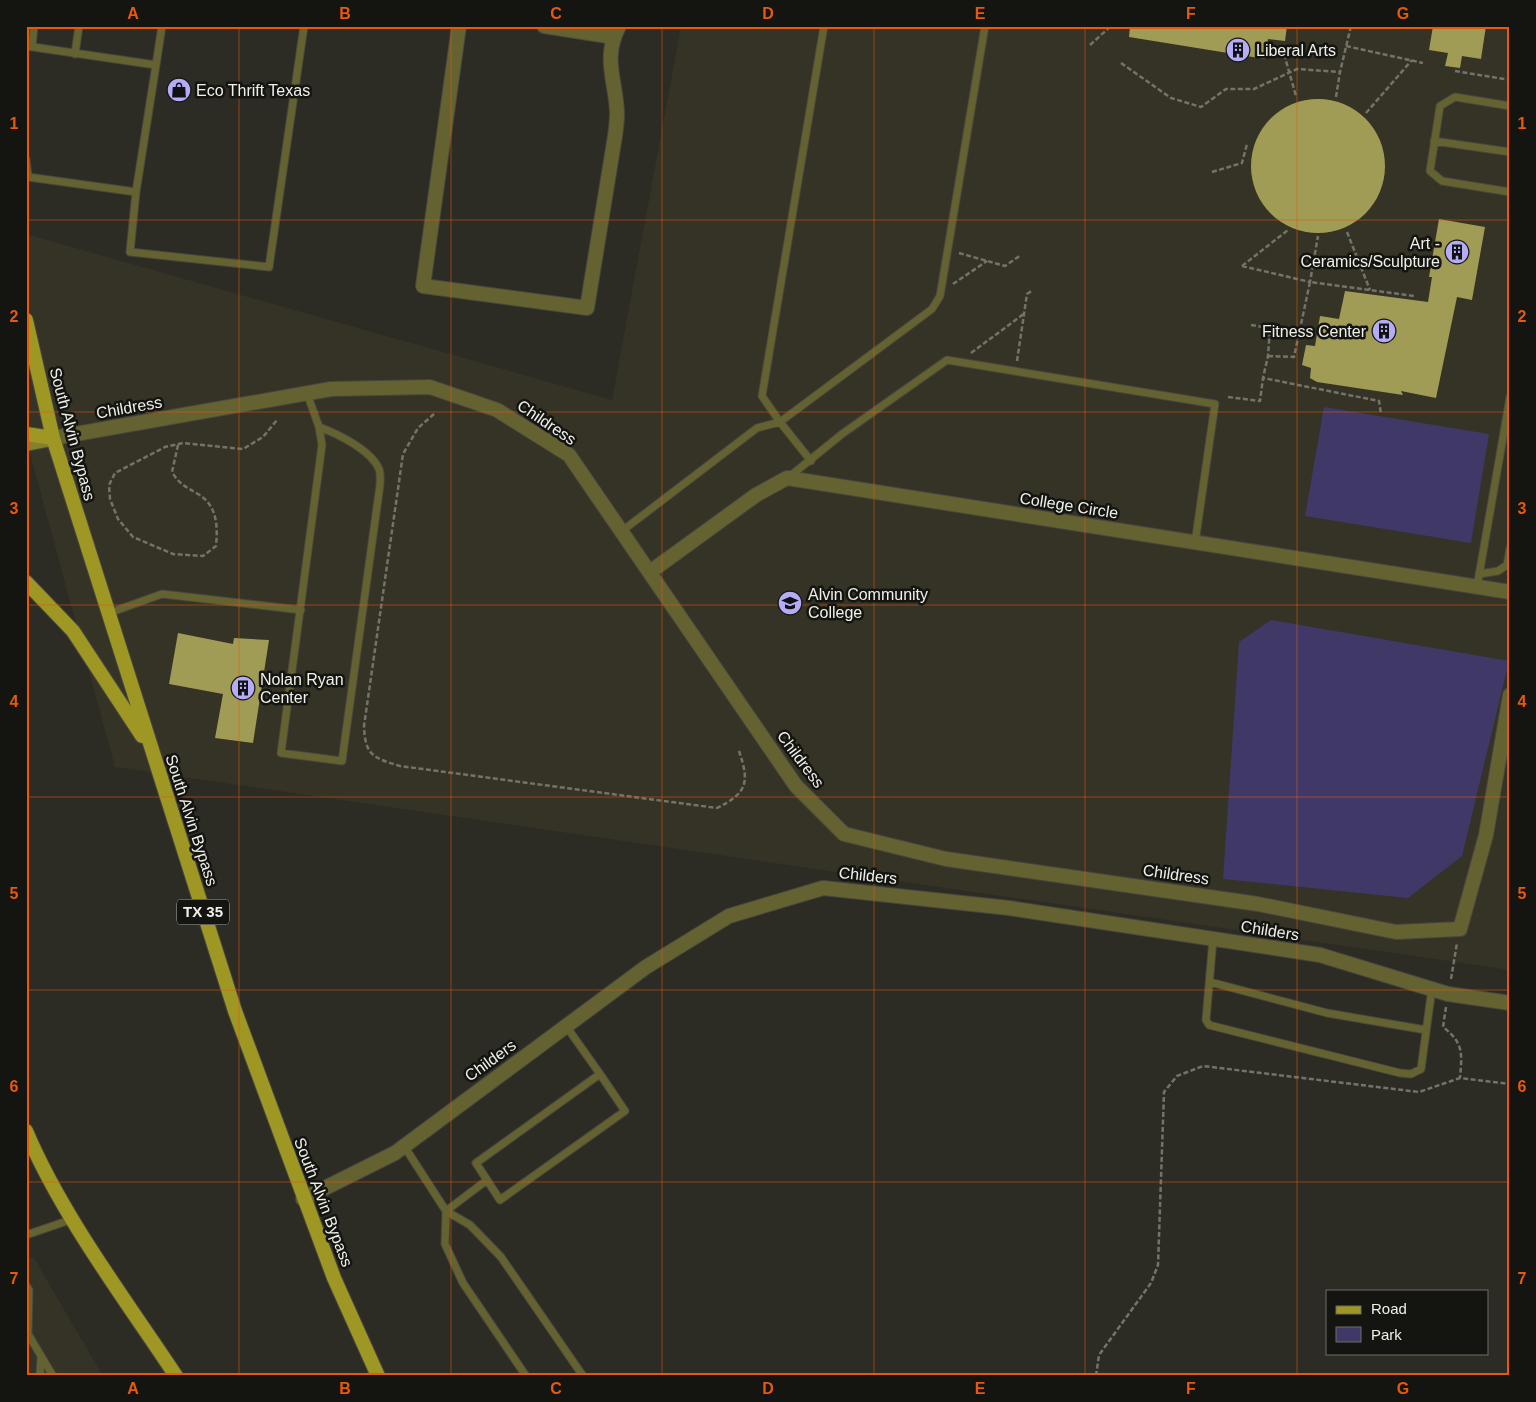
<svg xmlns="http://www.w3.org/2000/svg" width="1536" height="1402" font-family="Arial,sans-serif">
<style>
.built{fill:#343325}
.green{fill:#403967}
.building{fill:#a19c55}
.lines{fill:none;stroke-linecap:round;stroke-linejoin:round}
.service-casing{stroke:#474740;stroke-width:9}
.minor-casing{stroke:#474740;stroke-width:16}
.secondary-casing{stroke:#474740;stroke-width:16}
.primary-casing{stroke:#474740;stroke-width:16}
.path{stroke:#73736c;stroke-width:2.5;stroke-dasharray:5 2.5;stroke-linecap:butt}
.service{stroke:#656231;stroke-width:7}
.minor{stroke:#656231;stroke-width:14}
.secondary{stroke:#85802d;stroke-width:14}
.primary{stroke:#9f9723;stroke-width:14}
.grid{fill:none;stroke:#e8590c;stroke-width:1;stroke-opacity:0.55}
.labels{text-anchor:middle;stroke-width:5;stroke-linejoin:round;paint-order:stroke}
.shield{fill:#141411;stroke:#aeaeaa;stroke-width:1}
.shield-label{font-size:15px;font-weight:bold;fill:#f0f0eb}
.poi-label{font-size:16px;fill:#f0f0eb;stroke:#141411;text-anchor:start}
.street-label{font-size:16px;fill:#f0f0eb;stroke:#141411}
.neatline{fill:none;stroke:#e8590c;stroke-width:2}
.grid-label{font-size:16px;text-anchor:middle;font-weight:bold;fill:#e8590c}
</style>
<rect width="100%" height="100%" fill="#2c2c24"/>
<path class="built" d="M681 26H1510V970L115 767 26 439V234L612 400Z
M26 1258H34L103 1376H26Z"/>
<path class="green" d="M1324 407 1489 434 1471 543 1305 516Z
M1271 620 1509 661 1462 856 1408 898 1223 879 1239 642Z"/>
<path class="building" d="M1130 26H1287L1285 41 1268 39 1265 59 1129 37Z
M1433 26H1486L1481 59 1462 56 1460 68 1445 66 1448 53 1429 50Z
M1251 166a67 67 0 1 1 134 0a67 67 0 1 1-134 0Z
M1439 219 1485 227 1472 300 1457 297 1436 398 1401 391 1403 395 1317 382 1310 378 1311 368 1302 365 1306 345 1315 346 1320 316 1339 319 1345 291 1428 302 1432 277H1429Z
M178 633 233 644 234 638 269 640 253 743 215 738 223 694 169 684Z"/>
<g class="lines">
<g class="service-casing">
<path id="service" d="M26 46 156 65 162 26
M32 47 34 26
M75 54 79 26
M1510 106 1455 97 1440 106 1430 171 1442 181 1510 192
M1434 141 1510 152
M26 159 28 177 26 176
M28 177 136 192 130 252 269 267 304 26
M136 192 156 65
M307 393 319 427C338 434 371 450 379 469 381 474 380 480 380 485L342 761 281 753 322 445 319 427
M811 461 780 422 932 309 940 296 985 26
M789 477 842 434 947 360 1215 404 1195 543
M622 531 757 428 780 422 762 396 824 26
M1479 574 1498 571 1507 565 1510 548
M1477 587 1510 397
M109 613 162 594 301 610
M1213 939 1206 1020 1209 1025 1400 1073 1411 1074 1421 1069 1432 988
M1210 982 1327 1013 1426 1030
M566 1026 600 1074
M404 1146 446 1211 470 1225 501 1257 583 1376
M446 1211 487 1180 476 1163 600 1074 625 1111 500 1200 487 1180
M446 1211 445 1244 463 1283 526 1376
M26 1235 73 1219
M26 1285 29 1290 28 1334 53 1376
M40 1376 41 1356"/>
</g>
<g class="minor-casing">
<path id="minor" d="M459 26 423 286 587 308 615 136C616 129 617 121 617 113 616 80 602 59 619 26
M544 26 614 37
M53 438 331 389 430 387 497 410 569 455 796 786 844 834 946 859 1258 904 1396 932 1460 929 1486 835 1510 695
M650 572 756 495 787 478 1510 592
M303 1199 395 1153 646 967 729 916 823 888 1009 908 1320 955 1448 994 1510 1003"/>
</g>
<g class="secondary-casing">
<path id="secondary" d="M26 444 52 439"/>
</g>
<g class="primary-casing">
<path id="primary" d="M26 320 53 438 235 1011 334 1278 378 1376
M26 434 53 438
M26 582 73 631 142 736
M26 1131C62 1216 125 1299 176 1376"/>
</g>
<path class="path" d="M1090 45 1111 26
M1346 46 1423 63
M1282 47 1296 96
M1121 63 1171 98 1201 107 1226 89H1254L1297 69 1340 72
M1455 71 1510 80
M1336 97 1340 72 1351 26
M1366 113 1412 60
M1212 172 1242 163 1247 144
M1347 232 1370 290
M959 253 1005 266 1021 255
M1242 266 1310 282 1318 236
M1242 266 1288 230
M953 284 987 261
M1251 325 1270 328 1268 356 1263 378
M971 353 1025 313
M1268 356 1294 357 1310 282 1414 296
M1017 361 1027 294 1033 290
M1228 397 1260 401 1263 378 1379 401 1381 414
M434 414 418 428 403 454 364 726C365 755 373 758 400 766L717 808C747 793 750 783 739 751
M178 445 172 472C179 484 186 487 198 494 217 505 218 526 216 546L203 556 173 554 133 537 118 519 110 499 109 485 115 473 165 447 183 443 243 449 263 437 277 420
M1451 979 1457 943
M1446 1007 1443 1027C1464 1043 1462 1054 1460 1078
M1096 1376 1099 1355 1151 1283 1158 1265 1164 1092 1177 1076 1203 1066 1419 1092 1460 1078 1510 1084"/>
<use href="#service" class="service"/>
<use href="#minor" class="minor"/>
<use href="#secondary" class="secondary"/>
<use href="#primary" class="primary"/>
</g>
<path class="grid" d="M239 26V1376M451 26V1376M662 26V1376M874 26V1376M1085 26V1376M1297 26V1376M26 220H1510M26 412H1510M26 605H1510M26 797H1510M26 990H1510M26 1182H1510"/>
<defs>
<g id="building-disc" transform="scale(1.25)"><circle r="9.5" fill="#b5acf8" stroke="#141411"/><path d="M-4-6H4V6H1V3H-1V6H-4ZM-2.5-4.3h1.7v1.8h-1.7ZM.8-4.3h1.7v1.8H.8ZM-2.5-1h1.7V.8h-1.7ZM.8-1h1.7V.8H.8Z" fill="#111"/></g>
<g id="shop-disc" transform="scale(1.25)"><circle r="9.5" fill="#b5acf8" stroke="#141411"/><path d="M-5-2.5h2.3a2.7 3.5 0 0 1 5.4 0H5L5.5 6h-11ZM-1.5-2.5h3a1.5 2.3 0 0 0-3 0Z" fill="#111"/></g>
<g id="university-disc" transform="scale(1.25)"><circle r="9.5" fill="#b5acf8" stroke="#141411"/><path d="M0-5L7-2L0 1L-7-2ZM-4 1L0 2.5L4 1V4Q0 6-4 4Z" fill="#111"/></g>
</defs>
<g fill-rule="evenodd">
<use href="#building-disc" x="1238" y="50"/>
<use href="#shop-disc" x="179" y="90"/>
<use href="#building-disc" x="1457" y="252"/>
<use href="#building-disc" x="1384" y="331"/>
<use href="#university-disc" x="790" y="603"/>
<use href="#building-disc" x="243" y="688"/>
</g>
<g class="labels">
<rect class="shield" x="177" y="899.5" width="52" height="25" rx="4"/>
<g class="shield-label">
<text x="203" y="917">TX 35</text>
</g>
<g class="poi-label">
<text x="1256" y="56">Liberal Arts</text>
<text x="196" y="96">Eco Thrift Texas</text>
<text x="1440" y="249" text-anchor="end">Art -<tspan x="1440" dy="18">Ceramics/Sculpture</tspan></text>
<text x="1366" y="337" text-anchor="end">Fitness Center</text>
<text x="808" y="600">Alvin Community<tspan x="808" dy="18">College</tspan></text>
<text x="260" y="685">Nolan Ryan<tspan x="260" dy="18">Center</tspan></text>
</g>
<g class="street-label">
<text transform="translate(129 407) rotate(-10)" y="6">Childress</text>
<text transform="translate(547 422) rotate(34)" y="6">Childress</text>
<text transform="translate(73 434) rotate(75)" y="6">South Alvin Bypass</text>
<text transform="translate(1069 505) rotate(9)" y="6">College Circle</text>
<text transform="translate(801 759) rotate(53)" y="6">Childress</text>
<text transform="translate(192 820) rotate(72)" y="6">South Alvin Bypass</text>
<text transform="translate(1176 874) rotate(8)" y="6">Childress</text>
<text transform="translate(868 875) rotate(6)" y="6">Childers</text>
<text transform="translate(1270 930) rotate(9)" y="6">Childers</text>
<text transform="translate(490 1060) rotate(-36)" y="6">Childers</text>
<text transform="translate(324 1202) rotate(69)" y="6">South Alvin Bypass</text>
</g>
</g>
<rect width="1536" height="1402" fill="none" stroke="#141411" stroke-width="55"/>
<rect x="1326" y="1290" width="162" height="65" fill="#141411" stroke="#6c6c68"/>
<rect x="1336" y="1306" width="25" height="8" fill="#9f9723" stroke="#6c6c68"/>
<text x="1371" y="1314" font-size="15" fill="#f0f0eb">Road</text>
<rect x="1336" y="1327" width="25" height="15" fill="#403967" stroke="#6c6c68"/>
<text x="1371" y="1340" font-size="15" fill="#f0f0eb">Park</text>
<rect x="28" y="28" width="1480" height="1346" class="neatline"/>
<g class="grid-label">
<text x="133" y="19">A</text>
<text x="345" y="19">B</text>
<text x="556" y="19">C</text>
<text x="768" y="19">D</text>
<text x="980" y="19">E</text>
<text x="1191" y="19">F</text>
<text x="1403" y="19">G</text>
<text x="14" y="129">1</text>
<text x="1522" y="129">1</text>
<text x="14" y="322">2</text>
<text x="1522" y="322">2</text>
<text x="14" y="514">3</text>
<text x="1522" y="514">3</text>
<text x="14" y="707">4</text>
<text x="1522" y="707">4</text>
<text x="14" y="899">5</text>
<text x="1522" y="899">5</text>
<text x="14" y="1092">6</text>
<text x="1522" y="1092">6</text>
<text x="14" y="1284">7</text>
<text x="1522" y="1284">7</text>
<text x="133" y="1394">A</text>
<text x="345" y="1394">B</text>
<text x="556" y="1394">C</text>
<text x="768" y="1394">D</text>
<text x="980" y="1394">E</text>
<text x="1191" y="1394">F</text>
<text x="1403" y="1394">G</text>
</g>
</svg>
